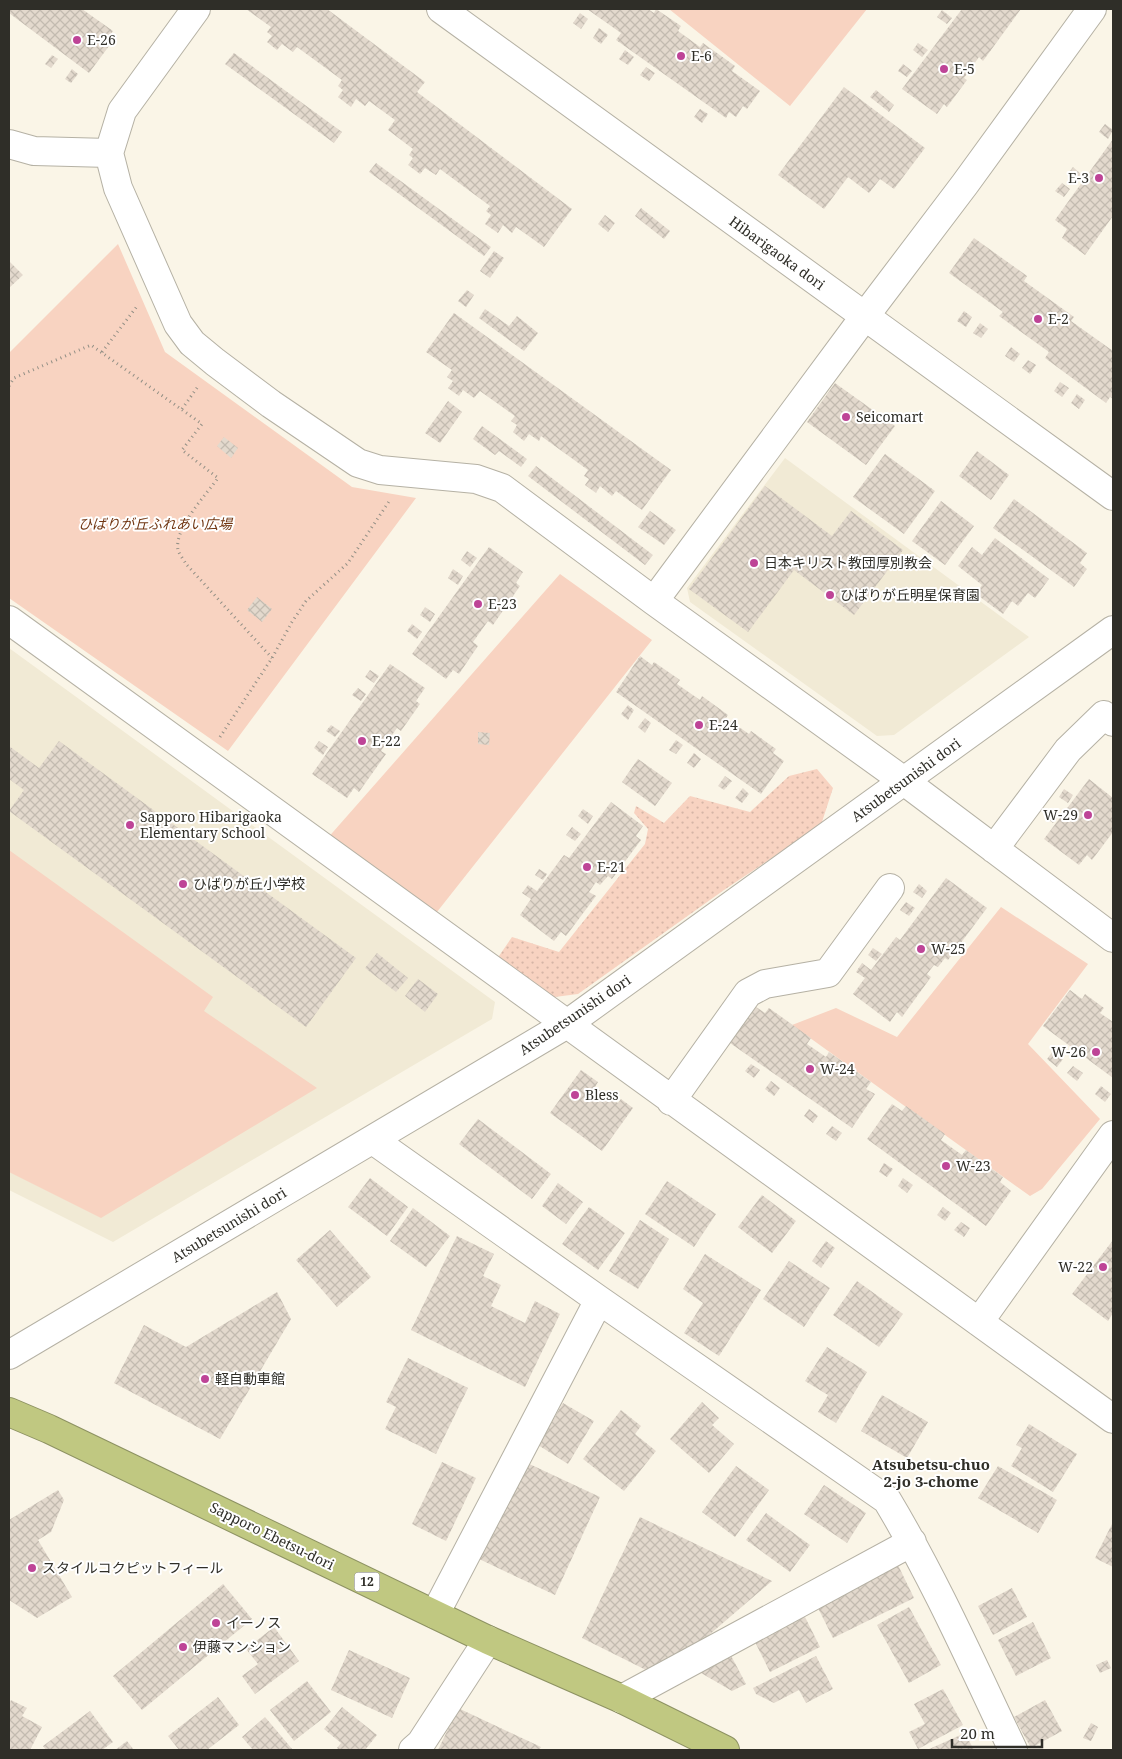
<svg xmlns="http://www.w3.org/2000/svg" width="1122" height="1759" font-family="'Noto Serif','Noto Sans JP',serif">
<style>
.built{fill:#f1ead5}
.grass{fill:url(#grass-dots)}
.green{fill:#f8d3c1}
.building{fill:url(#building-cross-hatch)}
.lines{fill:none;stroke-linecap:round;stroke-linejoin:round}
.minor-casing{stroke:#b5b1a4;stroke-width:30}
.highway-casing{stroke:#8d9262;stroke-width:30}
.path{stroke:#928f85;stroke-width:3;stroke-dasharray:1 4;stroke-linecap:butt}
.minor{stroke:#fff;stroke-width:28}
.highway{stroke:#c0c881;stroke-width:28}
.poi-dot{fill:#be4497;stroke:#fff;stroke-width:2}
.labels{text-anchor:middle;stroke-width:4;stroke-linejoin:round;paint-order:stroke}
.shield{fill:#fff;stroke:#6d6d68;stroke-width:1}
.shield-label{font-size:12px;font-weight:bold;fill:#2f2e28}
.poi-label{font-size:14px;fill:#2f2e28;stroke:#fff;text-anchor:start}
.street-label{font-size:14px;fill:#2f2e28;stroke:#fff}
.park-label{font-size:14px;font-style:italic;fill:#723713;stroke:#fff}
.neighbourhood-label{font-size:15px;font-weight:bold;fill:#2f2e28;stroke:#fff}
</style>
<defs>
<pattern id="grass-dots" width="8" height="8" patternUnits="userSpaceOnUse" patternTransform="scale(1.25)"><rect width="8" height="8" fill="#f8d3c1"/><path d="M2 2h.1M6 6h.1" fill="none" stroke="#d5b5a6" stroke-width="1.8" stroke-linecap="round"/></pattern>
<pattern id="building-cross-hatch" width="8" height="8" patternUnits="userSpaceOnUse" patternTransform="scale(1.25)"><rect width="8" height="8" fill="#e3d9cd"/><path d="M0 0l8 8M0 8l8-8" fill="none" stroke="#c3bbb0"/></pattern>
</defs>
<rect width="100%" height="100%" fill="#faf5e7"/>
<path class="built" d="M785 458 1029 637 894 735 877 736 690 602 687 588Z
M9 648 495 1002 492 1019 113 1242 9 1190Z"/>
<path class="grass" d="M817 769 833 788 821 825 724 890 578 994 547 998 490 969 512 937 559 952 645 844 648 829 634 813 636 806 664 823 690 796 750 812 789 776Z"/>
<path class="green" d="M669 9H867L790 106Z
M118 244 165 352 352 487 416 498 228 751 9 598V353Z
M560 574 652 640 433 917 326 840Z
M9 850 213 997 204 1011 317 1088 101 1218 9 1172Z
M1001 907 1088 964 1028 1044 1100 1119 1042 1189 1030 1196 792 1025 836 1008 897 1037Z"/>
<path class="building" d="M9 9H82L113 31 108 38 112 42 89 73 9 13Z
M246 9H327L425 82 417 92 572 209 544 247 516 227 512 233 503 225 498 233 485 224 491 215 486 211 490 206 440 169 436 175 425 168 420 174 408 165 413 158 409 155 413 149 388 130 395 120 369 101 365 106 356 99 351 107 338 97 343 90 338 86 342 80 297 47 293 52 282 44 277 50 267 42 272 36 267 32 271 27Z
M587 9H648L654 13 656 9 681 26 678 31 700 47 703 43 735 66 732 71 760 91 747 109 743 106 736 117 729 112 726 118 616 40 621 33Z
M962 9H1021L983 61 979 57 964 78 967 80 947 107 944 104 937 114 902 89Z
M942 10 952 18 947 24 937 17Z
M580 13 588 19 581 29 573 23Z
M599 28 608 35 601 44 593 38Z
M918 43 928 50 922 57 913 50Z
M625 50 634 57 628 65 619 59Z
M234 53 342 132 334 143 225 64Z
M52 55 58 59 51 68 45 64Z
M903 64 912 71 907 77 898 71Z
M646 67 655 73 649 81 640 75Z
M72 69 78 74 71 83 65 79Z
M844 87 925 148 894 189 880 179 869 193 848 177 824 209 778 175Z
M876 90 894 105 889 112 870 97Z
M700 109 708 114 702 123 694 117Z
M1105 124 1113 130 1108 139 1099 132Z
M1113 139V216L1085 255 1062 238 1067 229 1055 220Z
M376 163 491 247 484 256 369 172Z
M1073 167 1081 174 1076 181 1067 175Z
M1062 183 1070 189 1064 197 1055 191Z
M641 208 670 231 664 239 635 216Z
M605 215 615 223 608 232 598 224Z
M974 238 1027 276 1024 281 1074 317 1071 321 1113 351V399L1110 397 1106 403 1045 358 1049 352 999 316 1003 312 949 273Z
M494 251 504 258 490 278 480 271Z
M9 261 23 275 9 288Z
M467 290 474 295 466 307 458 301Z
M485 309 509 326 517 316 538 333 524 351 479 318Z
M964 311 972 317 966 327 957 321Z
M454 313 671 470 642 510 616 491 612 496 600 486 596 493 585 485 589 479 584 476 588 470 541 436 539 441 529 434 524 441 513 432 517 425 511 421 515 416 480 391 474 398 463 390 459 396 448 388 453 381 447 377 452 370 426 352Z
M980 323 988 329 981 338 973 333Z
M1011 347 1020 354 1014 362 1005 356Z
M1028 360 1036 365 1030 374 1022 368Z
M1060 382 1069 388 1062 397 1054 391Z
M835 383 895 426 866 465 807 422Z
M1077 394 1085 400 1079 409 1071 403Z
M448 401 462 412 440 443 425 433Z
M482 426 527 459 521 467 499 451 495 455 473 439Z
M224 437 238 448 231 458 217 446Z
M977 451 1009 475 991 500 959 476Z
M885 454 935 491 904 534 853 497Z
M536 466 653 555 645 565 528 476Z
M765 486 832 536 851 511 903 550 854 615 794 570 748 632 689 589Z
M1014 499 1087 553 1080 563 1087 569 1074 587 993 528Z
M941 501 974 526 945 565 912 541Z
M650 511 676 530 664 545 638 527Z
M995 538 1049 579 1035 598 1028 593 1018 606 1012 601 1003 614 976 594 982 585 958 566 972 547 982 555Z
M489 547 523 572 516 583 520 586 493 625 488 621 473 642 478 646 459 674 453 670 446 679 412 654Z
M467 551 477 558 470 567 461 560Z
M453 569 463 576 458 585 448 578Z
M257 597 272 609 262 622 247 610Z
M425 607 435 614 430 622 420 615Z
M412 624 422 632 417 639 407 631Z
M640 656 652 665 654 662 680 680 677 684 700 700 702 696 728 715 726 718 749 734 751 731 776 749 773 753 784 761 761 794 616 692Z
M390 664 425 688 416 701 420 704 401 731 397 728 381 751 386 754 359 792 354 788 347 798 312 774Z
M370 670 379 676 374 683 365 677Z
M358 688 366 694 361 701 352 695Z
M628 705 634 710 628 720 621 714Z
M645 718 651 723 645 733 638 727Z
M331 725 340 731 335 737 326 731Z
M478 732 490 733 489 745 478 744Z
M676 740 683 745 676 754 669 750Z
M59 741 356 958 306 1027 9 811 24 790 9 779V746L39 768Z
M319 741 328 747 323 755 314 748Z
M694 753 701 759 694 768 687 763Z
M638 759 672 783 655 806 622 782Z
M725 776 732 781 724 790 718 786Z
M1089 779 1113 798V832L1092 860 1087 855 1079 865 1044 839Z
M743 788 749 794 742 803 735 798Z
M1064 789 1073 795 1068 803 1059 797Z
M611 802 643 826 636 836 641 840 612 879 608 876 600 885 596 882 589 892 596 896 566 936 561 932 554 941 520 915 531 899 522 893 528 885 537 891 564 855 569 858Z
M583 809 593 816 588 824 578 816Z
M1050 809 1059 816 1053 823 1045 817Z
M572 827 581 834 575 841 566 835Z
M539 869 547 874 543 880 535 875Z
M946 878 987 908 948 960 945 958 938 967 934 965 927 974 931 977 902 1017 897 1012 890 1022 853 994 865 978 856 972 862 963 871 970 896 937 900 940Z
M919 884 927 891 922 898 913 892Z
M906 902 915 908 909 916 900 910Z
M873 948 882 954 876 961 868 955Z
M377 953 408 978 396 992 365 968Z
M418 979 438 994 425 1012 405 996Z
M1070 990 1082 999 1085 994 1104 1008 1100 1013 1113 1022V1078L1043 1026Z
M756 1007 765 1013 769 1008 811 1038 807 1044 826 1057 829 1052 871 1082 866 1089 875 1094 852 1128 730 1043Z
M1053 1051 1063 1059 1057 1067 1047 1059Z
M751 1064 760 1070 754 1078 745 1071Z
M1073 1066 1083 1073 1077 1081 1067 1073Z
M581 1070 598 1082 595 1087 618 1103 621 1099 633 1108 602 1151 550 1113Z
M771 1081 780 1088 774 1096 765 1089Z
M1101 1086 1111 1094 1105 1102 1095 1094Z
M892 1104 902 1111 906 1106 945 1134 941 1140 962 1155 966 1150 1003 1177 1000 1182 1011 1191 986 1226 867 1139Z
M809 1109 818 1116 813 1123 804 1116Z
M478 1119 551 1174 532 1199 459 1144Z
M832 1126 842 1133 836 1141 826 1134Z
M884 1163 893 1169 887 1177 879 1172Z
M370 1178 408 1207 387 1236 348 1207Z
M903 1178 913 1185 907 1193 898 1186Z
M667 1181 716 1214 694 1247 645 1214Z
M558 1183 583 1202 566 1224 542 1206Z
M762 1195 796 1221 772 1253 738 1227Z
M589 1207 625 1233 598 1270 562 1244Z
M943 1207 951 1213 945 1221 937 1215Z
M413 1208 450 1236 426 1267 390 1241Z
M640 1220 669 1239 638 1289 609 1271Z
M961 1222 970 1228 964 1237 954 1230Z
M330 1230 371 1277 337 1307 296 1260Z
M457 1236 494 1254 483 1276 501 1285 491 1306 525 1323 535 1301 560 1314 525 1387 411 1330Z
M1113 1240V1313L1108 1321 1072 1294Z
M826 1241 835 1248 821 1268 812 1261Z
M705 1254 761 1290 719 1356 684 1333 703 1303 683 1289Z
M789 1261 830 1288 804 1327 763 1299Z
M857 1281 903 1314 879 1347 833 1315Z
M277 1292 291 1319 220 1439 114 1383 144 1325 186 1347Z
M827 1347 867 1372 836 1423 818 1412 828 1395 805 1381Z
M408 1358 468 1388 436 1454 385 1429 396 1407 386 1402Z
M882 1395 928 1422 907 1458 861 1431Z
M702 1402 719 1418 712 1425 734 1444 709 1473 670 1439Z
M563 1403 594 1421 568 1464 538 1445Z
M621 1410 641 1426 635 1434 656 1451 624 1491 583 1459Z
M1029 1424 1077 1454 1053 1492 1011 1466 1022 1448 1016 1445Z
M523 1461 600 1497 555 1595 477 1558Z
M442 1462 476 1478 446 1541 412 1524Z
M736 1466 769 1490 735 1537 702 1512Z
M998 1466 1057 1500 1038 1533 978 1498Z
M824 1485 866 1513 847 1543 804 1514Z
M58 1490 64 1500 51 1532 38 1540 72 1597 37 1618 9 1600V1520Z
M766 1513 810 1545 790 1572 746 1540Z
M640 1517 772 1581 660 1677 582 1638Z
M1113 1522V1567L1095 1558Z
M897 1563 914 1598 833 1638 816 1604Z
M223 1584 252 1619 142 1710 113 1676Z
M1012 1588 1027 1617 993 1635 978 1606Z
M909 1607 941 1665 909 1683 877 1625Z
M803 1613 820 1647 770 1672 753 1638Z
M1033 1622 1051 1658 1016 1676 998 1640Z
M274 1627 299 1661 255 1694 242 1676 258 1664 246 1649Z
M727 1648 746 1684 732 1691 689 1666Z
M349 1650 410 1678 392 1718 331 1690Z
M816 1656 833 1689 806 1703 799 1690 774 1703 756 1694 753 1688Z
M1107 1660 1111 1668 1100 1673 1096 1665Z
M307 1681 331 1712 294 1741 270 1710Z
M943 1689 963 1725 918 1749 909 1732 925 1724 914 1704Z
M218 1697 239 1725 207 1750H179L168 1736Z
M11 1700 27 1708 22 1716 42 1727 30 1750H9V1705Z
M1045 1700 1062 1731 1031 1748 1014 1717Z
M342 1707 377 1735 365 1750H339L337 1748 341 1743 324 1729Z
M458 1708 541 1747 539 1750H438Z
M90 1711 113 1742 102 1750H46L43 1746Z
M265 1717 293 1750H253L242 1737Z
M1091 1723 1098 1727 1091 1741 1083 1738Z
M965 1733 974 1750H927Z
M127 1741 134 1750H115Z"/>
<g class="lines">
<g class="minor-casing">
<path id="minor" d="M196 9 122 111 109 153 118 188 178 324 192 343 215 362 271 404 358 463 380 470 476 479 502 488 654 601 904 781 1113 938
M441 9 1113 496
M9 144 34 151 109 153
M654 601 865 316 965 184 1092 9
M9 620 1113 1419
M994 849 1068 750 1104 715 1113 722
M671 1101 748 993 765 984 828 973 890 888
M373 1140 599 1300 887 1500C935 1580 973 1666 1013 1750
M979 1322 1113 1135
M9 1355 567 1024 1113 630
M435 1614 599 1300
M622 1699 912 1542
M413 1750 421 1743 488 1640"/>
</g>
<g class="highway-casing">
<path id="highway" d="M9 1412 49 1429 488 1640 622 1699 725 1750"/>
</g>
<path class="path" d="M102 352 138 305
M9 386 14 378 91 345 202 424 182 450 218 478C206 495 174 528 178 550 179 554 184 560 186 564L272 658
M182 409 199 385
M220 737 272 658 292 622 306 601 348 563 390 500"/>
<use href="#minor" class="minor"/>
<use href="#highway" class="highway"/>
</g>
<g class="poi-dot">
<circle cx="77" cy="40" r="5"/>
<circle cx="681" cy="56" r="5"/>
<circle cx="944" cy="69" r="5"/>
<circle cx="1099" cy="178" r="5"/>
<circle cx="1038" cy="319" r="5"/>
<circle cx="846" cy="417" r="5"/>
<circle cx="754" cy="563" r="5"/>
<circle cx="830" cy="595" r="5"/>
<circle cx="478" cy="604" r="5"/>
<circle cx="699" cy="725" r="5"/>
<circle cx="362" cy="741" r="5"/>
<circle cx="1088" cy="815" r="5"/>
<circle cx="130" cy="825" r="5"/>
<circle cx="587" cy="867" r="5"/>
<circle cx="183" cy="884" r="5"/>
<circle cx="921" cy="949" r="5"/>
<circle cx="1096" cy="1052" r="5"/>
<circle cx="810" cy="1069" r="5"/>
<circle cx="575" cy="1095" r="5"/>
<circle cx="946" cy="1166" r="5"/>
<circle cx="1103" cy="1267" r="5"/>
<circle cx="205" cy="1379" r="5"/>
<circle cx="32" cy="1568" r="5"/>
<circle cx="216" cy="1623" r="5"/>
<circle cx="183" cy="1647" r="5"/>
</g>
<g class="labels">
<rect class="shield" x="354.5" y="1572.5" width="25" height="19" rx="4"/>
<g class="shield-label">
<text x="367" y="1586">12</text>
</g>
<g class="poi-label">
<text x="87" y="45">E-26</text>
<text x="691" y="61">E-6</text>
<text x="954" y="74">E-5</text>
<text x="1089" y="183" text-anchor="end">E-3</text>
<text x="1048" y="324">E-2</text>
<text x="856" y="422">Seicomart</text>
<text x="764" y="568">日本キリスト教団厚別教会</text>
<text x="840" y="600">ひばりが丘明星保育園</text>
<text x="488" y="609">E-23</text>
<text x="709" y="730">E-24</text>
<text x="372" y="746">E-22</text>
<text x="1078" y="820" text-anchor="end">W-29</text>
<text x="140" y="822">Sapporo Hibarigaoka<tspan x="140" dy="16">Elementary School</tspan></text>
<text x="597" y="872">E-21</text>
<text x="193" y="889">ひばりが丘小学校</text>
<text x="931" y="954">W-25</text>
<text x="1086" y="1057" text-anchor="end">W-26</text>
<text x="820" y="1074">W-24</text>
<text x="585" y="1100">Bless</text>
<text x="956" y="1171">W-23</text>
<text x="1093" y="1272" text-anchor="end">W-22</text>
<text x="215" y="1384">軽自動車館</text>
<text x="42" y="1573">スタイルコクピットフィール</text>
<text x="226" y="1628">イーノス</text>
<text x="193" y="1652">伊藤マンション</text>
</g>
<g class="street-label">
<text transform="translate(777 253) rotate(36)" y="5">Hibarigaoka dori</text>
<text transform="translate(906 780) rotate(-36)" y="5">Atsubetsunishi dori</text>
<text transform="translate(575 1015) rotate(-34)" y="5">Atsubetsunishi dori</text>
<text transform="translate(229 1225) rotate(-31)" y="5">Atsubetsunishi dori</text>
<text transform="translate(272 1536) rotate(26)" y="5">Sapporo Ebetsu-dori</text>
</g>
<g class="park-label">
<text x="155" y="529">ひばりが丘ふれあい広場</text>
</g>
<g class="neighbourhood-label">
<text x="931" y="1470">Atsubetsu-chuo<tspan x="931" dy="17">2-jo 3-chome</tspan></text>
</g>
</g>
<rect width="1122" height="1759" fill="none" stroke="#2f2e28" stroke-width="20"/>
<path d="M952 1739v8h90v-8" fill="none" stroke="#2f2e28" stroke-width="2.5"/>
<text x="960" y="1739" font-size="15" fill="#2f2e28" stroke="#ffffff" stroke-width="4" paint-order="stroke">20 m</text>
</svg>
